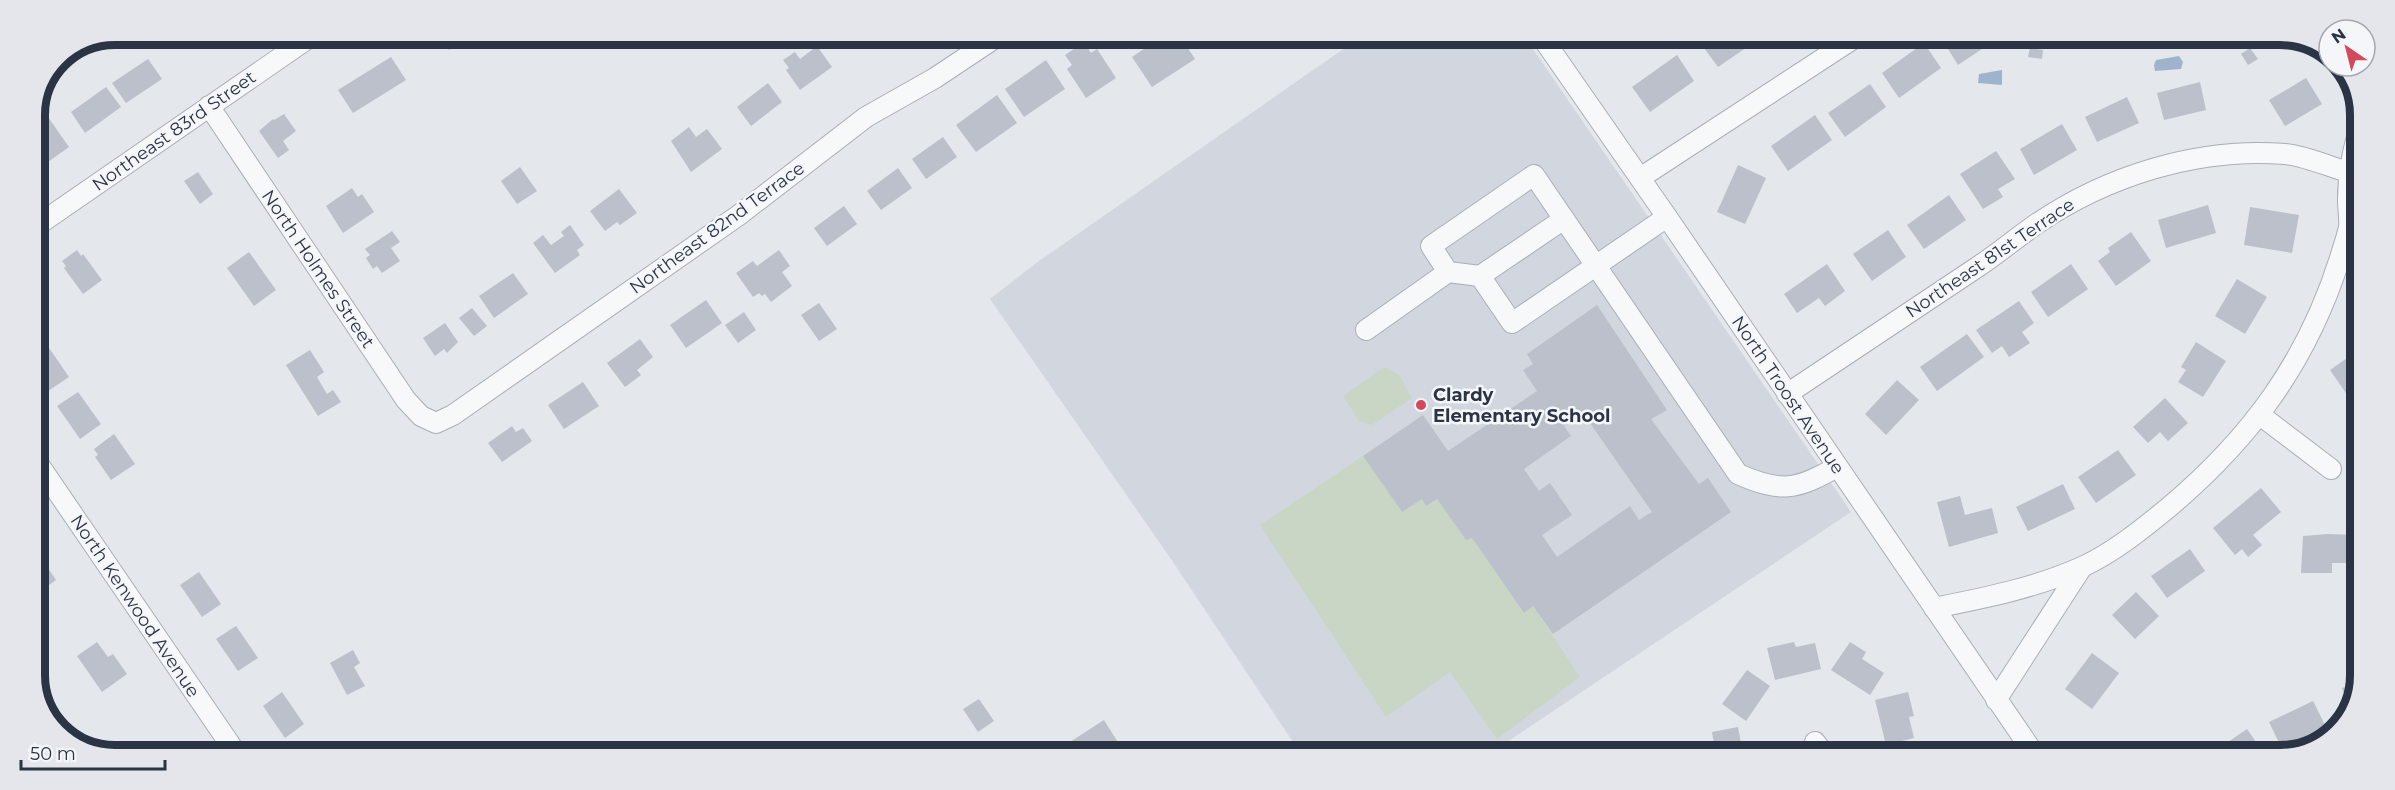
<svg xmlns="http://www.w3.org/2000/svg" width="2395" height="790" font-family="Montserrat,sans-serif">
<style>
.built{fill:#d2d6de}
.green{fill:#c9d6c5}
.water{fill:#9fb4cc}
.building{fill:#bbc0ca;fill-rule:evenodd}
.lines{fill:none;stroke-linecap:round;stroke-linejoin:round}
.minor-casing{stroke:#a9aeb7;stroke-width:22}
.minor{stroke:#f7f8fa;stroke-width:20}
.poi-dot{fill:#d1495b;stroke:#f4f6f9;stroke-width:2}
.labels{text-anchor:middle;stroke-width:5;stroke-linejoin:round;paint-order:stroke}
.street-label{font-size:18px;fill:#2b3445;stroke:#f4f6f9}
.poi-label{font-size:18px;font-weight:bold;fill:#2b3445;stroke:#f4f6f9;text-anchor:start}
.rim{fill:none;stroke:#2b3445;stroke-width:8}
</style>
<rect width="100%" height="100%" fill="#e4e7ec"/>
<path class="built" d="M1362 36H1524L1851 512 1489 754H1301L1171 559 990 299 1039 261Z"/>
<path class="green" d="M1384 367 1399 375 1412 398 1372 425 1359 421 1343 396Z
M1363 456 1402 512 1422 499 1426 506 1437 499 1466 540 1472 538 1523 612 1533 606 1580 677 1497 739 1450 672 1386 717 1260 525Z"/>
<path class="water" d="M2179 56 2183 62 2181 69 2155 71 2154 65 2156 60Z
M2002 70V85L1978 83 1979 74Z"/>
<path class="building" d="M439 35H479L449 50Z
M892 36H913L898 45Z
M1163 36H1180L1195 59 1152 87 1132 57Z
M1711 37H1762L1718 67 1701 44Z
M1942 37H1991L1979 44 1982 49 1958 65 1941 38Z
M1084 42 1091 53 1097 49 1116 78 1086 98 1067 69 1072 65 1065 55Z
M1924 43 1941 68 1899 98 1882 73Z
M817 46 832 67 800 90 786 70 789 68 783 60 795 52 800 59Z
M2030 48 2043 50 2042 59 2028 57Z
M2250 48 2258 59 2248 65 2241 54Z
M1677 55 1694 81 1650 112 1632 87Z
M391 57 406 80 353 113 338 90Z
M148 59 162 79 126 103 112 83Z
M1046 60 1065 89 1024 117 1005 89Z
M2306 78 2322 104 2285 126 2269 100Z
M2200 82 2206 110 2164 120 2157 93Z
M768 83 782 102 751 126 737 107Z
M1870 84 1886 107 1845 137 1828 113Z
M106 87 121 107 85 133 71 112Z
M997 95 1017 123 976 152 956 125Z
M2127 97 2139 123 2097 142 2085 117Z
M41 107 69 147 48 162 41 151 35 155V115Z
M284 114 296 131 283 141 289 150 278 158 259 131 273 119 274 120Z
M1815 115 1832 140 1788 171 1771 146Z
M2062 124 2077 150 2034 175 2020 149Z
M689 127 696 137 707 129 722 149 691 172 671 141Z
M943 137 957 157 926 179 912 159Z
M1996 151 2015 179 1998 189 2003 197 1983 209 1960 174Z
M1738 165 1766 178 1745 224 1717 212Z
M520 167 537 191 517 204 501 181Z
M898 168 912 188 881 210 867 191Z
M198 172 213 194 200 204 184 181Z
M352 188 358 197 362 194 374 212 343 233 326 206Z
M619 189 637 213 620 225 617 222 605 231 590 211Z
M1949 195 1966 220 1924 249 1907 225Z
M2208 205 2216 233 2166 248 2158 220Z
M844 206 857 224 827 246 814 228Z
M2250 207 2299 215 2292 253 2244 245Z
M570 225 584 245 577 250 580 255 555 273 533 243 543 235 551 245 564 236 561 232Z
M1888 230 1906 257 1872 281 1853 254Z
M392 231 400 242 391 248 400 261 382 273 377 266 373 269 366 258 370 255 365 249Z
M2131 232 2151 261 2116 286 2098 261 2110 252 2108 248Z
M77 250 81 256 83 254 102 280 83 294 64 268 66 266 62 261Z
M779 250 790 266 782 272 792 286 771 302 765 294 762 296 759 293 753 297 736 273 753 261 757 266Z
M249 252 276 290 254 306 227 268Z
M1827 264 1845 291 1825 306 1819 298 1797 313 1784 294Z
M2071 264 2088 289 2048 317 2031 292Z
M513 273 528 294 494 318 479 296Z
M2237 279 2267 297 2245 334 2215 316Z
M706 300 722 323 686 348 670 325Z
M2019 301 2034 323 2022 332 2030 343 2009 357 2002 346 1992 353 1976 330Z
M819 303 837 329 819 341 801 315Z
M1597 305 1667 410 1651 419 1699 484 1708 478 1731 512 1553 634 1533 606 1524 613 1472 538 1466 540 1437 499 1426 506 1422 499 1402 512 1363 456 1423 415 1448 451 1537 391 1523 370 1533 364 1527 354ZM1583 413 1652 512 1639 520 1630 506 1557 557 1542 535 1572 515 1550 483 1539 491 1524 469 1571 436 1564 426Z
M472 308 487 326 474 336 459 318Z
M744 312 756 330 738 343 725 325Z
M445 323 458 342 447 353 444 349 435 356 423 338Z
M1967 334 1984 357 1937 391 1920 367Z
M640 339 653 357 637 370 641 375 625 387 607 363Z
M45 342 69 377 48 391 35 373V349Z
M2196 342 2226 361 2203 397 2178 382 2186 370 2181 367Z
M310 350 324 372 317 377 327 394 333 390 341 402 318 416 286 365Z
M2350 356 2359 369V412L2330 370Z
M1897 380 1919 400 1886 435 1865 414Z
M583 382 599 406 564 429 548 405Z
M78 392 101 424 80 439 57 406Z
M2165 398 2188 423 2168 441 2160 432 2148 443 2133 427Z
M512 426 516 432 523 428 532 441 502 462 488 443Z
M114 434 135 464 111 480 95 457 98 455 94 449Z
M2118 450 2136 475 2096 503 2078 477Z
M2063 484 2075 509 2028 531 2016 507Z
M2261 488 2281 512 2253 535 2262 545 2248 557 2242 549 2235 555 2213 528Z
M1960 496 1965 515 1992 508 1998 533 1949 547 1937 502Z
M2328 534 2357 535 2356 563H2332V573H2301L2303 536Z
M35 549 56 580 35 595Z
M2190 549 2205 571 2167 598 2151 576Z
M199 572 221 604 202 617 180 585Z
M2136 592 2159 616 2135 639 2112 615Z
M236 626 258 658 238 671 216 639Z
M97 642 108 657 113 654 127 674 102 692 77 656Z
M1794 642 1796 647 1815 643 1821 669 1775 680 1767 648Z
M1850 642 1866 652 1862 659 1884 673 1870 695 1831 670Z
M353 650 360 663 354 667 365 686 347 695 330 663Z
M2092 653 2119 673 2092 709 2065 689Z
M1747 670 1770 686 1746 721 1722 704Z
M2358 683V696L2350 708 2342 688Z
M282 692 304 724 285 738 263 706Z
M1908 692 1914 716 1909 717 1914 738 1886 745 1875 700Z
M979 699 994 721 978 732 963 709Z
M2313 701 2326 727 2282 749 2269 722Z
M1104 720 1119 744 1104 754H1058L1056 751Z
M1738 727 1743 755H1716L1712 732Z
M2247 729 2260 748 2250 755H2209Z"/>
<g class="lines">
<g class="minor-casing">
<path id="minor" d="M1541 36 1667 217 2035 755
M209 106 406 400 421 416 436 423 453 415 739 215 866 117 935 78 998 36
M1640 178 1856 37
M1667 217 1512 323 1480 276 1564 219 1738 474C1781 493 1796 490 1837 467
M35 227 313 35
M1480 276 1448 272 1431 246 1534 175 1564 219
M1366 330 1448 272
M1787 394C1850 352 1913 310 1976 268 1997 254 2015 239 2035 225 2106 176 2198 147 2285 154 2306 156 2330 167 2351 173
M2260 415 2331 469
M35 459 236 753
M1934 608C1984 598 2035 588 2082 567 2114 552 2141 530 2168 508 2251 438 2307 362 2340 258 2343 248 2347 237 2349 227 2350 219 2348 209 2348 200 2348 178 2352 149 2360 129
M1996 700 2082 567
M1815 742 1825 755"/>
</g>
<use href="#minor" class="minor"/>
</g>
<circle class="poi-dot" cx="1421" cy="405" r="6"/>
<g class="labels">
<g class="street-label">
<text transform="translate(174 131) rotate(-35)" y="6">Northeast 83rd Street</text>
<text transform="translate(717 228) rotate(-36)" y="6">Northeast 82nd Terrace</text>
<text transform="translate(1990 258) rotate(-34)" y="6">Northeast 81st Terrace</text>
<text transform="translate(318 269) rotate(56)" y="6">North Holmes Street</text>
<text transform="translate(1788 395) rotate(56)" y="6">North Troost Avenue</text>
<text transform="translate(135 606) rotate(56)" y="6">North Kenwood Avenue</text>
</g>
<g class="poi-label">
<text x="1433" y="401">Clardy<tspan x="1433" dy="21">Elementary School</tspan></text>
</g>
</g>
<path d="M0 0H2395V790H0ZM115 45H2280A70 70 0 0 1 2350 115V675A70 70 0 0 1 2280 745H115A70 70 0 0 1 45 675V115A70 70 0 0 1 115 45Z" fill="#e4e6eb" fill-rule="evenodd"/>
<path class="rim" d="M115 45H2280A70 70 0 0 1 2350 115V675A70 70 0 0 1 2280 745H115A70 70 0 0 1 45 675V115A70 70 0 0 1 115 45Z"/>
<g transform="translate(2347 48) rotate(325)"><circle r="28" fill="#f4f6f9" stroke="#a4a8b1" stroke-width="1.5"/>
<path d="M0-4.5L10 22L0 15L-10 22Z" fill="#d1495b"/>
<text y="-9" font-size="16" font-weight="bold" text-anchor="middle" fill="#2b3445">N</text>
</g>
<path d="M21 760v9h144v-9" fill="none" stroke="#2b3445" stroke-width="3"/>
<text x="30" y="760" font-size="18" fill="#2b3445" stroke="#f4f6f9" stroke-width="4.5" paint-order="stroke">50 m</text>
</svg>
